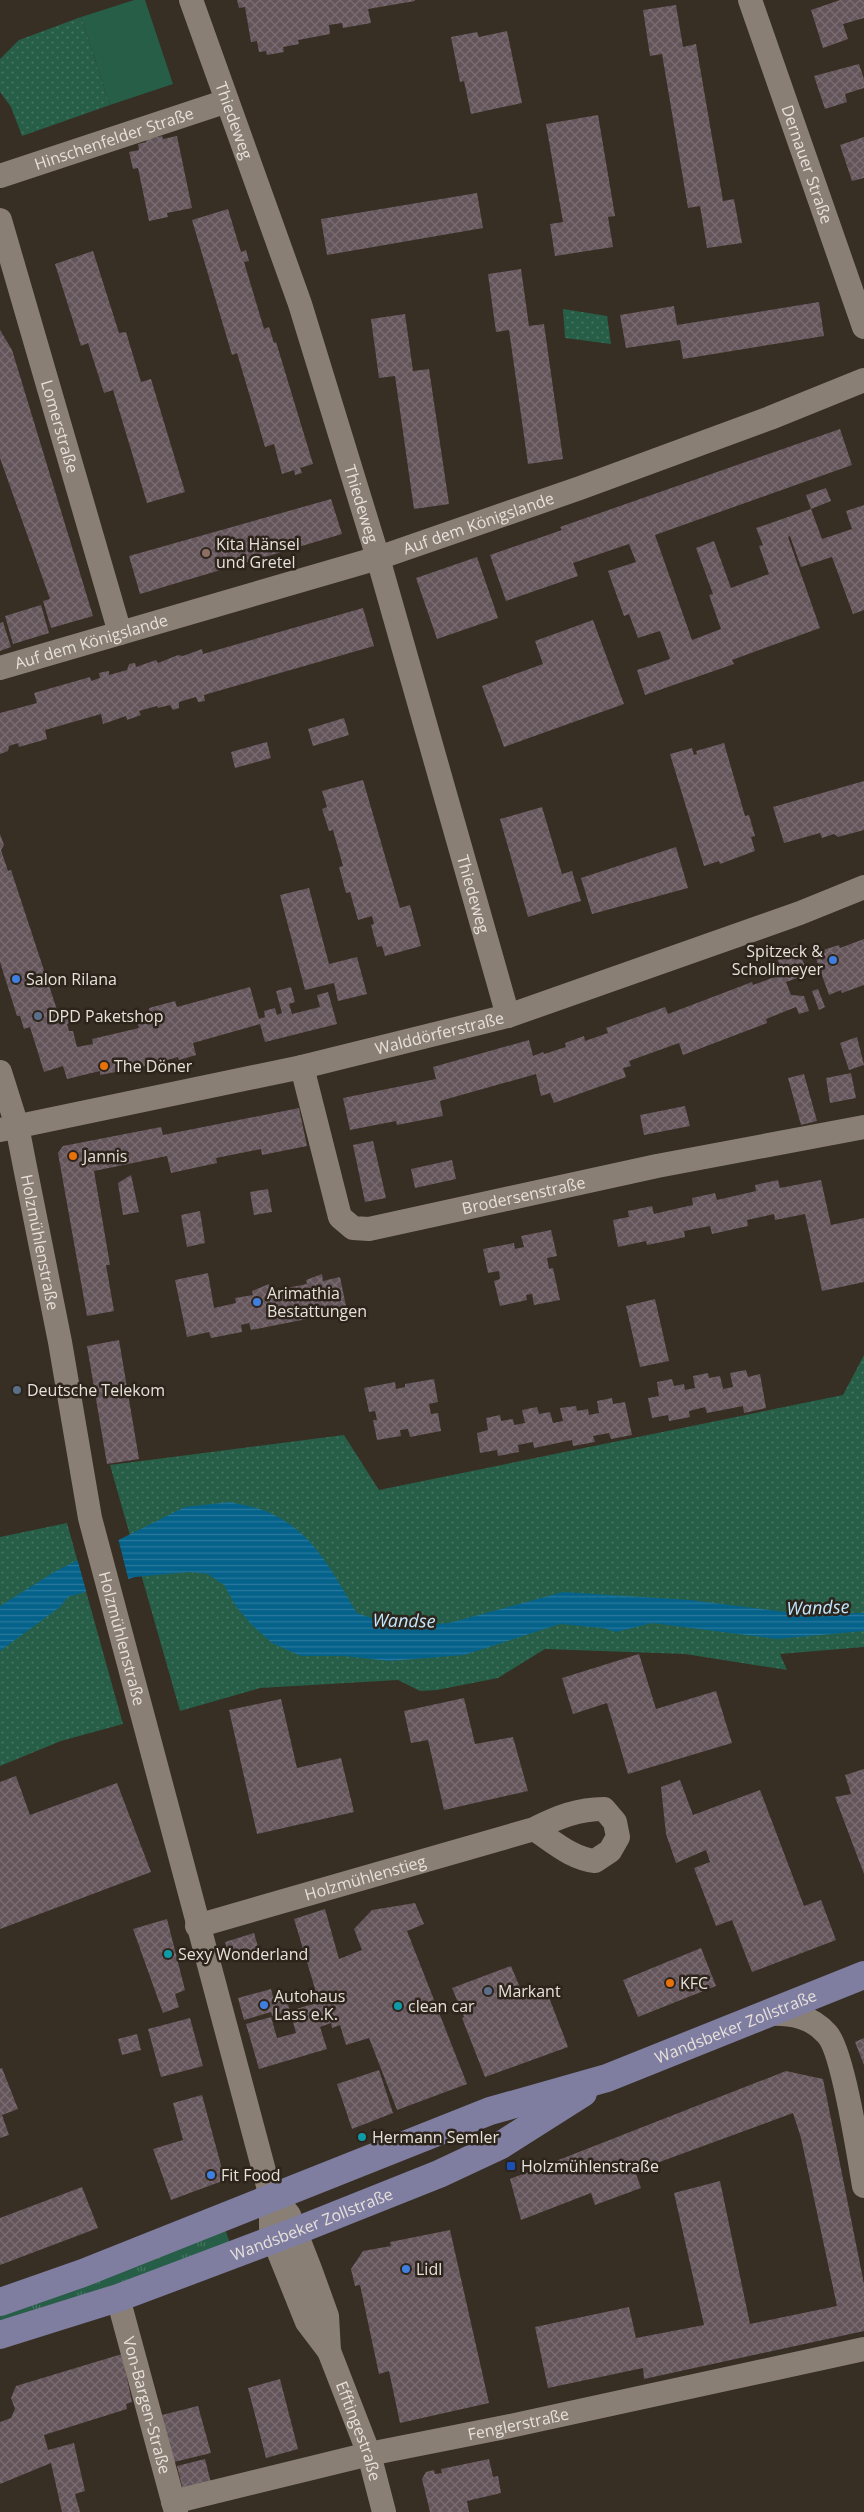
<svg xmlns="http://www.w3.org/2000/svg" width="864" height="2512" font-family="'Open Sans',sans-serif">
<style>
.grass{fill:url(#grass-tufts)}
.park{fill:url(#park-dots)}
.garden{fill:#275e47}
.water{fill:url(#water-rules)}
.pier{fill:#372e24}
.building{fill:url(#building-cross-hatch)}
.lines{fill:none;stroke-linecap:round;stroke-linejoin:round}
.minor{stroke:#8a7f74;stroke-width:24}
.major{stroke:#7f7da0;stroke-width:28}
.education-dot{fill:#8d6e63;stroke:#2d241b;stroke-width:2}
.shop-dot{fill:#3f7fe0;stroke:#2d241b;stroke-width:2}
.service-dot{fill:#5c6f8a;stroke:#2d241b;stroke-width:2}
.food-dot{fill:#e8710a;stroke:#2d241b;stroke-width:2}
.culture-dot{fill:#0f9aa8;stroke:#2d241b;stroke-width:2}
.transit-dot{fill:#1a4fb4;stroke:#2d241b;stroke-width:2}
.labels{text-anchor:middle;stroke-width:5;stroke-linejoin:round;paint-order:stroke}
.street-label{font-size:16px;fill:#e7e1db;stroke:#2d241b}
.poi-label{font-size:16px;fill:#e7e1db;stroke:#2d241b;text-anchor:start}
.water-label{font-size:18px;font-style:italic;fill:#c1e7ff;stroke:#2d241b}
</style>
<defs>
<pattern id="grass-tufts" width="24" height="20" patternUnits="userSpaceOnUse" patternTransform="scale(1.25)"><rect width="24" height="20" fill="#275e47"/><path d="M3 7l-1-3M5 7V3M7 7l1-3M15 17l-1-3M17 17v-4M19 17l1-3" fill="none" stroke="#467561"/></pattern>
<pattern id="park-dots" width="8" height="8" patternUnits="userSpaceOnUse" patternTransform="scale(1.25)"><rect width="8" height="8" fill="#275e47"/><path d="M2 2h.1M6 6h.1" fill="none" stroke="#467561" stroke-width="1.8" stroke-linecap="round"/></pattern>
<pattern id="water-rules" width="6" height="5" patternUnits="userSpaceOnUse" patternTransform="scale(1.25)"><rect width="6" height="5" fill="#05638b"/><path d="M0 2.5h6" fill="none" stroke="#29799b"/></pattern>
<pattern id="building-cross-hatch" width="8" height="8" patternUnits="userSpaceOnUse" patternTransform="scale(1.25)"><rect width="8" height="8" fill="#64555b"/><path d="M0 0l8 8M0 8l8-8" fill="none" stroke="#7a6d72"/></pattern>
</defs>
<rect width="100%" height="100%" fill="#372e24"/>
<path class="grass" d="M225 2229 230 2243 133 2279 0 2321V2315Z"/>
<path class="park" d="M81 17 110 105 22 136 11 107 0 92V59L19 40Z
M563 309 607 316 611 344 565 338Z
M864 1355V1647L780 1654 787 1670 685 1654 545 1649 498 1678 437 1690 420 1691 398 1680 260 1688 180 1711 110 1465 344 1435 379 1490 843 1395Z
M67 1523 123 1724 61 1741 0 1766V1537Z"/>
<path class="garden" d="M134 0H145L173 84 110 105 81 17Z"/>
<path class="water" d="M230 1502C243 1505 258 1507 270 1513 315 1533 333 1574 357 1613L397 1627 449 1623 563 1592 690 1600 794 1613H864V1631L777 1639 652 1623 616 1632 603 1628 560 1624 464 1655 389 1661 345 1656H301L272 1643 250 1623 236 1606 224 1585 208 1574 190 1572 135 1577 68 1597 60 1607 0 1651V1606L56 1571 185 1507Z"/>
<path class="pier" d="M118 1538 129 1582 87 1594 77 1558Z"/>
<path class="building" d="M237 0H415V1L368 9 371 23 343 28 342 23 329 25 330 34 298 40 299 44 283 47 284 52 267 55 266 51 259 52 257 41 251 42 245 7 239 8Z
M840 0H864V18L843 24 848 39 823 48 811 10Z
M676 5 683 47 696 44 723 201 734 199 742 243 707 248 700 206 688 208 662 54 650 56 643 10Z
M507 31 522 103 471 114 464 81 460 82 451 37 477 32 479 37Z
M859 64 864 79V88L845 94 847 102 825 109 814 76Z
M598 115 615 216 608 217 613 247 555 256 550 224 563 222 546 124Z
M162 136 163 139 177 136 192 208 167 213 168 217 149 221 138 168 133 169 129 152 139 150 138 144 146 142V139Z
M864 137V178L852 181 840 145Z
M477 193 483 228 327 255 321 219Z
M228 209 241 252 246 250 249 261 244 262 264 329 269 327 274 343 276 342 313 464 300 468 302 473 295 475 294 470 282 474 274 444 265 447 237 353 232 355 192 220Z
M93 251 119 333 126 332 141 382 151 379 185 492 147 503 113 390 104 393 88 343 81 346 55 264Z
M521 269 529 326 544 324 563 459 528 464 509 330 496 332 488 274Z
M819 302 824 336 683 359 680 340 626 348 620 315 674 306 677 325Z
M405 314 413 371 429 369 449 504 414 509 395 376 379 378 371 319Z
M0 330 12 350 93 616 51 628 43 601 50 599 0 458Z
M840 429 852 465 655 535 692 640 721 629 709 595 713 594 696 548 714 541 731 588 769 574 759 546 763 545 756 528 811 509 806 495 826 488 831 501 811 509 822 539 852 529 846 511 864 505V610L853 614 832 557 801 567 790 536 788 537 820 628 732 660 734 664 645 695 637 670 670 659 660 631 638 638 629 614 624 616 608 571 636 562 629 544 573 563 578 576 506 601 490 555 562 530 560 527Z
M331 499 342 534 140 594 129 556Z
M477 557 498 618 437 639 416 578Z
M41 605 49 633 13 644 5 616Z
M363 608 374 646 204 695 205 701 198 702 196 697 179 702V708L173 710 170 705 158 708 157 706 139 711 141 715 127 720 126 716 103 724 101 714 45 730 47 739 19 747 18 743 9 746 8 751 0 754V713L37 703 34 693 90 677 91 681 100 678 99 673 103 672 109 671V675L127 670 129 664 135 663 136 667 156 660 158 663 178 655 183 656 202 649 203 654Z
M593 620 624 704 504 747 482 686 543 664 535 641Z
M3 622 11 647 0 651V623Z
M344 718 349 735 313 746 308 729Z
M267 742 271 758 235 768 231 752Z
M724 743 745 816 749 815 755 836 751 837 755 851 720 864 719 861 704 866 670 754 692 748 694 755 697 754 696 751Z
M363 780 400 908 410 905 421 946 385 956 382 946 377 947 371 925 374 924 372 916 358 920 350 892 346 893 339 867 343 866 333 830 329 831 322 809 327 807 322 791Z
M864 781V830L838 837 834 834 822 838 820 833 784 843 773 807Z
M542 807 562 874 572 871 581 901 528 917 500 819Z
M0 834 4 845 1 850 8 871 11 870 59 1016 67 1014 70 1023 67 1024 69 1031H73L77 1047 93 1044 92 1039 139 1028 136 1018 150 1014 149 1008 175 1001 177 1007 250 987 259 1019 265 1017 264 1011 275 1008 277 1015 282 1013 276 991 291 987 295 1002 289 1004 292 1014 320 1007 317 995 328 992 337 1024 265 1042 260 1024 193 1043 196 1055 179 1060 178 1057 141 1067 100 1075V1071L67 1079 63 1066 44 1072 30 1027 24 1029 20 1016H17L0 962Z
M676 847 688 888 592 914 581 878Z
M309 888 329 964 357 957 367 994 338 1001 334 983 305 990 280 895Z
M864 939V985L842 993 841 990 829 995 814 953 839 945 840 948Z
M796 945 807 971 803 976 786 982 791 995 804 996 809 1011 799 1014 796 1007 766 1019 767 1023 683 1055 679 1043 629 1061 631 1066 623 1068 626 1077 554 1103 550 1093 541 1096 536 1074 440 1101 443 1116 397 1125 396 1121 350 1130 343 1098 436 1079 433 1067 529 1040 533 1056 543 1052 544 1054 566 1047 565 1043 584 1036 585 1041 608 1033 606 1028 665 1007 668 1014 752 982 753 985 783 974 775 952Z
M818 989 825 1007 819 1010 812 991Z
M857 1037 864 1065 849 1070 840 1043Z
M851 1073 856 1098 830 1103 826 1078Z
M804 1074 817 1121 801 1125 788 1078Z
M685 1106 690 1126 644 1135 640 1115Z
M299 1108 307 1146 262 1155 261 1149 216 1158 217 1163 171 1173 167 1156 94 1171 110 1265H106L114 1311 87 1316 58 1153 63 1146 161 1127 163 1135Z
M373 1141 386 1198 365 1202 353 1145Z
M452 1160 456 1179 415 1188 411 1169Z
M131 1175 139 1212 123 1215 118 1183Z
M778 1180 780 1188 821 1180 831 1225 864 1218V1282L822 1291 805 1214 775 1220 774 1214 747 1220 748 1226 712 1234 710 1226 684 1231 685 1237 672 1240 647 1245 646 1241 618 1247 613 1220 629 1217 628 1211 652 1206 654 1214 666 1211 693 1205 692 1198 715 1193 717 1200 756 1191 755 1185Z
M268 1189 272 1212 254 1215 250 1192Z
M200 1211 205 1243 187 1247 181 1215Z
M551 1230 557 1256 547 1258 549 1269 553 1268 560 1300 534 1305 532 1294 526 1295 527 1300 500 1306 494 1281 500 1279 499 1271 488 1273 483 1249 514 1243 515 1249 524 1247 521 1236Z
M208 1273 214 1308 236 1303 235 1298 253 1295 252 1291 269 1284 271 1291 307 1284 306 1280 322 1274 323 1281 340 1277 347 1311 251 1330 249 1323 241 1325 242 1332 211 1338 209 1332 187 1337 175 1280Z
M655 1299 669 1361 640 1367 626 1306Z
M119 1340 139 1459 107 1464 87 1346Z
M746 1370 748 1377 760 1374 766 1408 744 1413 743 1406 707 1413 705 1407 689 1411 690 1417 680 1419 669 1421 668 1415 652 1418 648 1398 659 1396 657 1382 672 1379 674 1386 684 1384 685 1390 695 1388 693 1376 708 1373 709 1378 720 1376 723 1389 733 1387 730 1373Z
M434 1379 438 1402 429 1404 431 1414 438 1413 441 1431 410 1437 408 1429 400 1430 401 1436 377 1440 373 1420H377L375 1411 369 1412 364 1388 395 1382 396 1389 405 1387V1384Z
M612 1398 613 1404 625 1402 632 1435 611 1439 609 1433 593 1436 595 1442 573 1446 572 1440 534 1448 533 1442 518 1445 519 1452 498 1456 497 1450 480 1453 477 1433 488 1430 486 1418 500 1415 501 1421 513 1419 514 1425 525 1423 522 1410 537 1407 539 1414 550 1412 553 1423 563 1421 560 1408 576 1406 577 1411 588 1409 589 1415 599 1413 597 1401Z
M639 1654 656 1709 716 1691 732 1743 628 1774 607 1703 573 1714 562 1678Z
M464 1698 475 1744 513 1737 528 1791 444 1810 428 1740 411 1743 404 1711Z
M281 1699 297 1768 341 1758 354 1812 257 1834 229 1710Z
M864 1769V1874L835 1797 851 1794 845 1775Z
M16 1776 30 1815 117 1783 151 1872 0 1929V1782Z
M680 1780 693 1815 760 1790 804 1906 821 1900 836 1940 752 1972 732 1920 716 1926 694 1868 710 1862 706 1850 676 1863 666 1834 661 1787Z
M415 1903 424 1924 407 1931 467 2084 397 2110 369 2038 346 2045 340 2025 332 2028 331 2023 320 2027 327 2049 259 2069 246 2024 271 2017 277 2038 296 2033 290 2011 319 2002 294 1919 325 1909 339 1959 362 1950 354 1929 372 1910Z
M167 1919 185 1990 175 1994 179 2007 163 2013 133 1929Z
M254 1933 259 1950 230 1959 225 1942Z
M701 1948 716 1986 638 2017 623 1980Z
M511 1966 523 1995 545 1987 568 2047 485 2077 462 2018 464 2017 452 1988Z
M271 1989 273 1997 285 1994 290 2011 272 2016 271 2012 244 2020 238 1998Z
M190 2018 203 2066 161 2077 148 2029Z
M137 2034 141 2050 122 2055 118 2039Z
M864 2038V2065L855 2042Z
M2 2068 18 2109 2 2115 9 2135 0 2138V2069Z
M379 2070 393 2113 352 2129 337 2084Z
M786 2071 823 2079 864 2284V2331L644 2379 643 2368 548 2388 535 2327 629 2307 636 2338 704 2325 674 2193 720 2181 750 2324 837 2306 801 2138 793 2113 635 2171 641 2188 595 2205 591 2193 521 2220 510 2179Z
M202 2095 225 2180 171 2200 153 2149 183 2140 173 2103Z
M82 2187 98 2228 0 2265V2218Z
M450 2230 489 2403 400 2423 389 2371 379 2374 360 2285 355 2286 351 2269 363 2251 391 2246 390 2242Z
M122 2354 132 2402 126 2404 127 2409 44 2435 48 2450 74 2443 85 2491 75 2494 80 2512H62L51 2463 0 2484V2422L11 2418 15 2409 11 2398 16 2386Z
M280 2379 298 2449 266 2458 248 2388Z
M198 2406 211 2453 174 2462 162 2415Z
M205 2459 211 2483 183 2490 177 2466Z
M489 2459 493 2477 498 2476 501 2493 467 2501 469 2512H430L422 2479 426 2472 434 2470 435 2474 442 2473 441 2469Z"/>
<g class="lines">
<g class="minor">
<path id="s1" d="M191 0 300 304 378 558 508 1016"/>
<path id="s2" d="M750 0 864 327"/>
<path id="s3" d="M0 176 227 101"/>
<path id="s4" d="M0 220 120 633"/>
<path id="s5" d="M0 668 378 558 580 488 770 418 864 380"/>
<path id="s6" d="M302 1067 340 1217 353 1228 369 1229 657 1166 864 1127"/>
<path id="s7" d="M0 1072 17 1126 25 1167 60 1342 90 1518 271 2197V2228L274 2240 307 2322 329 2351"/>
<path id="s8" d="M0 1130 302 1067 508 1016 800 913 864 887"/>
<path id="s9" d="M197 1926 534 1829C558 1817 578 1809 604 1809L615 1822 618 1837 610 1851 595 1861C571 1858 554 1842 534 1829"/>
<path d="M768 2014C791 2013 811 2016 827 2034 843 2051 859 2157 864 2186"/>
<path id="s10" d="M271 2197 282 2206 289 2215 310 2269 327 2316 329 2351 369 2454 384 2512"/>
<path id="s11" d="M118 2298 176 2512"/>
<path id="s12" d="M173 2502 369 2454 510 2426 864 2349"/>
</g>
<g class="major">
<path id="s13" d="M0 2302 83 2273 490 2111 607 2078 864 1975"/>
<path id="s14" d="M0 2335 118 2298 296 2231 439 2174 501 2145 583 2093"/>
</g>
</g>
<circle class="education-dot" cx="206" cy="553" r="5"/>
<g class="shop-dot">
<circle cx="833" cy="960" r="5"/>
<circle cx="16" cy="979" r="5"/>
<circle cx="257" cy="1302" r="5"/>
<circle cx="264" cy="2005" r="5"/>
<circle cx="211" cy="2175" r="5"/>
<circle cx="406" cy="2269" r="5"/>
</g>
<g class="service-dot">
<circle cx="38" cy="1016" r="5"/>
<circle cx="17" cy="1390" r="5"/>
<circle cx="488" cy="1991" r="5"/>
</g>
<g class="food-dot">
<circle cx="104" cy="1066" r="5"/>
<circle cx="73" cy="1156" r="5"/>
<circle cx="670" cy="1983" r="5"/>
</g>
<g class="culture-dot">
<circle cx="168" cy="1954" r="5"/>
<circle cx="398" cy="2006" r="5"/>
<circle cx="362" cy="2137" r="5"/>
</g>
<rect class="transit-dot" x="506" y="2161" width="10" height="10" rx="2.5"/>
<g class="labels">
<g class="street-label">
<text dy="6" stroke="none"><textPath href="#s1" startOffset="128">Thiedeweg</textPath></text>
<text dy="6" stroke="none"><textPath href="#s3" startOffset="120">Hinschenfelder Straße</textPath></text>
<text dy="6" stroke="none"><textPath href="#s2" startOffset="174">Dernauer Straße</textPath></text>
<text dy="6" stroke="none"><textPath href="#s4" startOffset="215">Lomerstraße</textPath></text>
<text dy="6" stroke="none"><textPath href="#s1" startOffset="532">Thiedeweg</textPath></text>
<text dy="6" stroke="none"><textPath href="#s5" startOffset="500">Auf dem Königslande</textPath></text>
<text dy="6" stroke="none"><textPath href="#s5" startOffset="95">Auf dem Königslande</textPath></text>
<text dy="6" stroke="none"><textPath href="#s1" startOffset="938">Thiedeweg</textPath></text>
<text dy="6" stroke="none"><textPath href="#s8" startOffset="450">Walddörferstraße</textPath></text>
<text dy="6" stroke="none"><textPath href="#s6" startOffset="346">Brodersenstraße</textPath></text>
<text dy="6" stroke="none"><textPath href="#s7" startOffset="175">Holzmühlenstraße</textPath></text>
<text dy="6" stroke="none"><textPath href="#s7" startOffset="580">Holzmühlenstraße</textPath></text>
<text dy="6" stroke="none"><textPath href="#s9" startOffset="175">Holzmühlenstieg</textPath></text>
<text dy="6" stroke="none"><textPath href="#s13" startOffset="786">Wandsbeker Zollstraße</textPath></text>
<text dy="6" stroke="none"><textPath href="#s14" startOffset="331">Wandsbeker Zollstraße</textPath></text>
<text dy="6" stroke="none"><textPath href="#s11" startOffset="111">Von-Bargen-Straße</textPath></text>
<text dy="6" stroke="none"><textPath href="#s12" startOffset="354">Fenglerstraße</textPath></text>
<text dy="6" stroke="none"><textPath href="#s10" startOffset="254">Efftingestraße</textPath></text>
</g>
<g class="poi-label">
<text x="216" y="550">Kita Hänsel<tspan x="216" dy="18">und Gretel</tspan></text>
<text x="823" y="957" text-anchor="end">Spitzeck &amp;<tspan x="823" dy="18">Schollmeyer</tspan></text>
<text x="26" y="985">Salon Rilana</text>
<text x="48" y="1022">DPD Paketshop</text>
<text x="114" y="1072">The Döner</text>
<text x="83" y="1162">Jannis</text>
<text x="267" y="1299">Arimathia<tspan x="267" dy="18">Bestattungen</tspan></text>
<text x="27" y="1396">Deutsche Telekom</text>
<text x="178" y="1960">Sexy Wonderland</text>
<text x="680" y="1989">KFC</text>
<text x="498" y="1997">Markant</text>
<text x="274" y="2002">Autohaus<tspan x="274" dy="18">Lass e.K.</tspan></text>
<text x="408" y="2012">clean car</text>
<text x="372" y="2143">Hermann Semler</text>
<text x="521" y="2172">Holzmühlenstraße</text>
<text x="221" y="2181">Fit Food</text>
<text x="416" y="2275">Lidl</text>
</g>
<g class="water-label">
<text transform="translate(818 1608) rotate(-2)" y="6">Wandse</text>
<text transform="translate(404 1621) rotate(1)" y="6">Wandse</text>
</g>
</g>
</svg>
